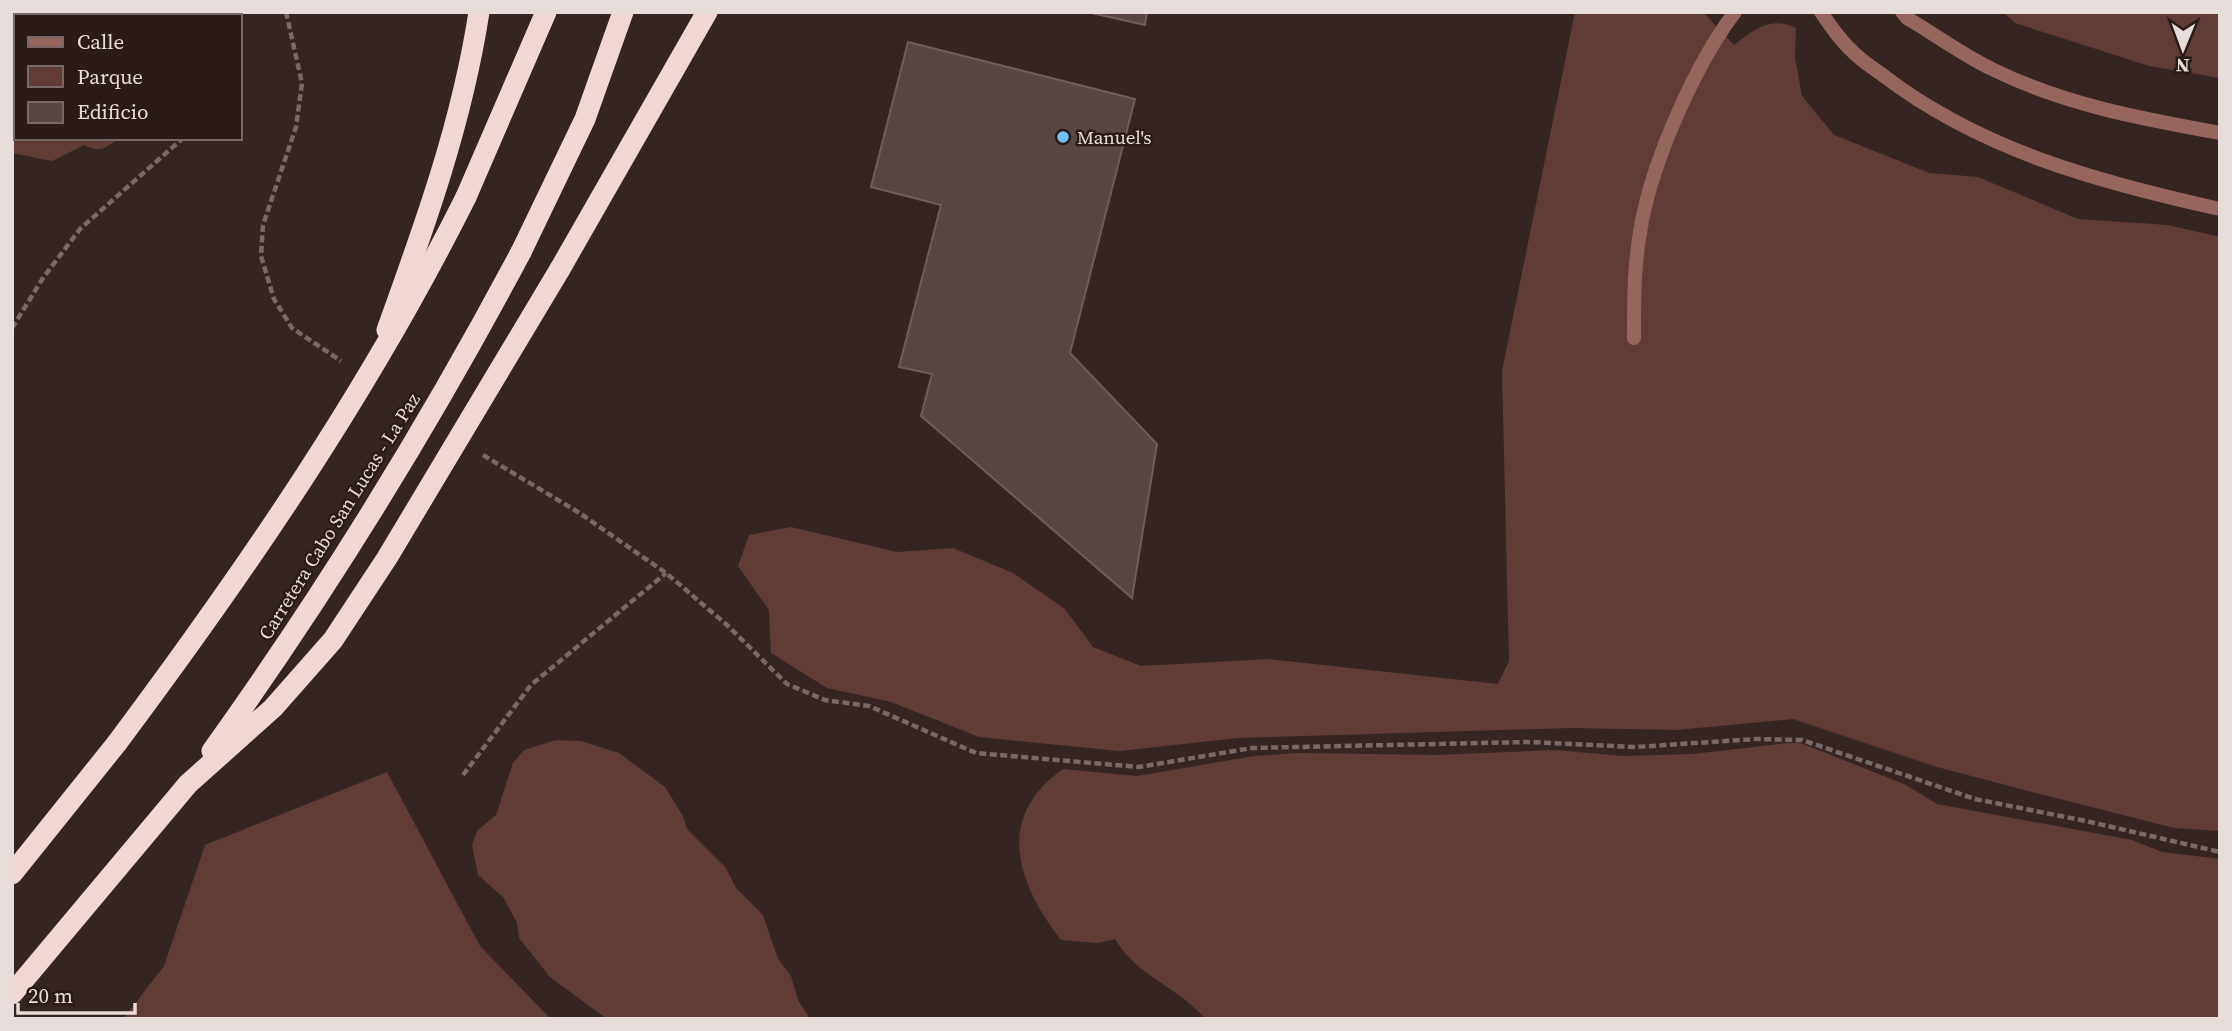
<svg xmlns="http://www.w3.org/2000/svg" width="2232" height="1031" font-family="'Source Serif 4',serif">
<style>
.green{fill:#603c37}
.building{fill:#574644;stroke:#6e5d5a;stroke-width:2}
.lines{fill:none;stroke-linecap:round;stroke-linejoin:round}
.path{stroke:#776967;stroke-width:4.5;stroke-dasharray:7 3.5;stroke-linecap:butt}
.lane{stroke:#96665e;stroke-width:14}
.street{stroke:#96665e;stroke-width:14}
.highway{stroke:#f0d7d3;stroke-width:21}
.highway-bridge{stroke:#f0d7d3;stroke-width:21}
.poi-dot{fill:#71c1f5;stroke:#2a1b19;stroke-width:2.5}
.labels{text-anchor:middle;stroke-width:5;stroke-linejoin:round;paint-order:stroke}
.poi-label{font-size:19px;fill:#e6dcda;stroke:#2a1b19;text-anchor:start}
.street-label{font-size:19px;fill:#e6dcda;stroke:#2a1b19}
</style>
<rect width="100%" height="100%" fill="#342523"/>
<path class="green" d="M12 12H182L185 16H16V138H119C106 148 100 153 84 145L52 161 12 153Z
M1575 12H1703L1734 45C1755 29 1770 16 1796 28L1795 57 1802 96 1834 135 1929 173 1978 177 2078 219 2168 225 2220 237V831L2174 828 2040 794 1937 767 1793 719 1677 730 1571 728 1238 738 1119 751 979 737 891 702 827 688 771 653 769 610 738 566 749 535 791 527 897 552 953 548 1013 573 1065 609 1093 647 1141 666 1268 659 1498 684 1509 661 1502 371Z
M2003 12H2220V78L2149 66 2015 23Z
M556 740 581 741 619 753 665 787 683 816 687 829 726 868 736 888 763 915 778 959 791 976 798 1000 810 1019H607L550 977 519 938 517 923 503 897 478 875 472 845 477 831 496 815 513 763 524 750Z
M1798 742 1904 784 1937 804 2132 840 2162 852 2220 859V1019H1205C1179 987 1136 976 1115 939L1097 943 1061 940C1017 883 994 818 1063 769L1137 776 1254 756 1297 753 1438 755 1555 750 1623 756 1693 754Z
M387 772 480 946 551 1019H123L164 966 205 845Z"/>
<path class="building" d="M1087 12H1147L1145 25Z
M908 42 1135 99 1070 353 1157 444 1132 598 921 416 932 374 899 367 941 205 871 187Z"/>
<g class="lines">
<path class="path" d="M286 12 302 83 296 127 263 225 261 256 274 299 292 328 341 361
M225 16 226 12
M12 328 43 278 80 229 183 138
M483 455 578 512 666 573 727 625 787 684 825 700 869 706 976 753 1139 767 1252 748 1527 742 1636 747 1756 739 1802 740 1975 799 2086 821 2220 852
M463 775 531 685 666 573"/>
<path class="lane" d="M1634 338C1634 299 1634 260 1642 221 1654 158 1696 63 1735 12"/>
<path class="street" d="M1821 12C1830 25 1839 39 1851 50 1860 60 1873 68 1884 76 1982 151 2102 183 2220 209
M1902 12 1907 18C1936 35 1964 56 1994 70 2065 105 2143 119 2220 133"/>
<path class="highway" d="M466 197 546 12
M521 252 585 119 623 12
M560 269 707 12
M387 330C425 225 462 123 479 12
M12 874 117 743
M12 994 188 784"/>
<path class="highway-bridge" d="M117 743C247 569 369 391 466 197
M212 751C326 592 429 425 521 252
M188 784 273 708 333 640 387 558 560 269"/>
</g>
<circle class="poi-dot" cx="1063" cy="137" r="7"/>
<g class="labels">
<g class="poi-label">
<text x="1077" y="144">Manuel's</text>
</g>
<g class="street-label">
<text transform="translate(339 516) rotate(-58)" y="7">Carretera Cabo San Lucas - La Paz</text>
</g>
</g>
<rect width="2232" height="1031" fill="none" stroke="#e6dcda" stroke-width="28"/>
<rect x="14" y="14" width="228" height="126" fill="#2a1b19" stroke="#756866" stroke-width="2"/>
<rect x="28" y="37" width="35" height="10" fill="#96665e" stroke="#756866" stroke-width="2"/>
<text x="77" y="49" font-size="21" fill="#e6dcda">Calle</text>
<rect x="28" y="66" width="35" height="21" fill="#603c37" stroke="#756866" stroke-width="2"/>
<text x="77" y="84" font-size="21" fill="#e6dcda">Parque</text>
<rect x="28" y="102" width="35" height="21" fill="#574644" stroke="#756866" stroke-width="2"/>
<text x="77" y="119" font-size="21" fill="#e6dcda">Edificio</text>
<g transform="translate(2183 49) rotate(181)" stroke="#2a1b19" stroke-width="5" paint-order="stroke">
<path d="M0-5L12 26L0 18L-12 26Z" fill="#e6dcda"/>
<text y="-10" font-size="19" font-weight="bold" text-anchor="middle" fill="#e6dcda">N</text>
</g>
<path d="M18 1003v10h117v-10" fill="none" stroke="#e6dcda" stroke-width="3.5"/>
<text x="28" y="1003" font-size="21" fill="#e6dcda" stroke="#2a1b19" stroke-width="5" paint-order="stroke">20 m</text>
</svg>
